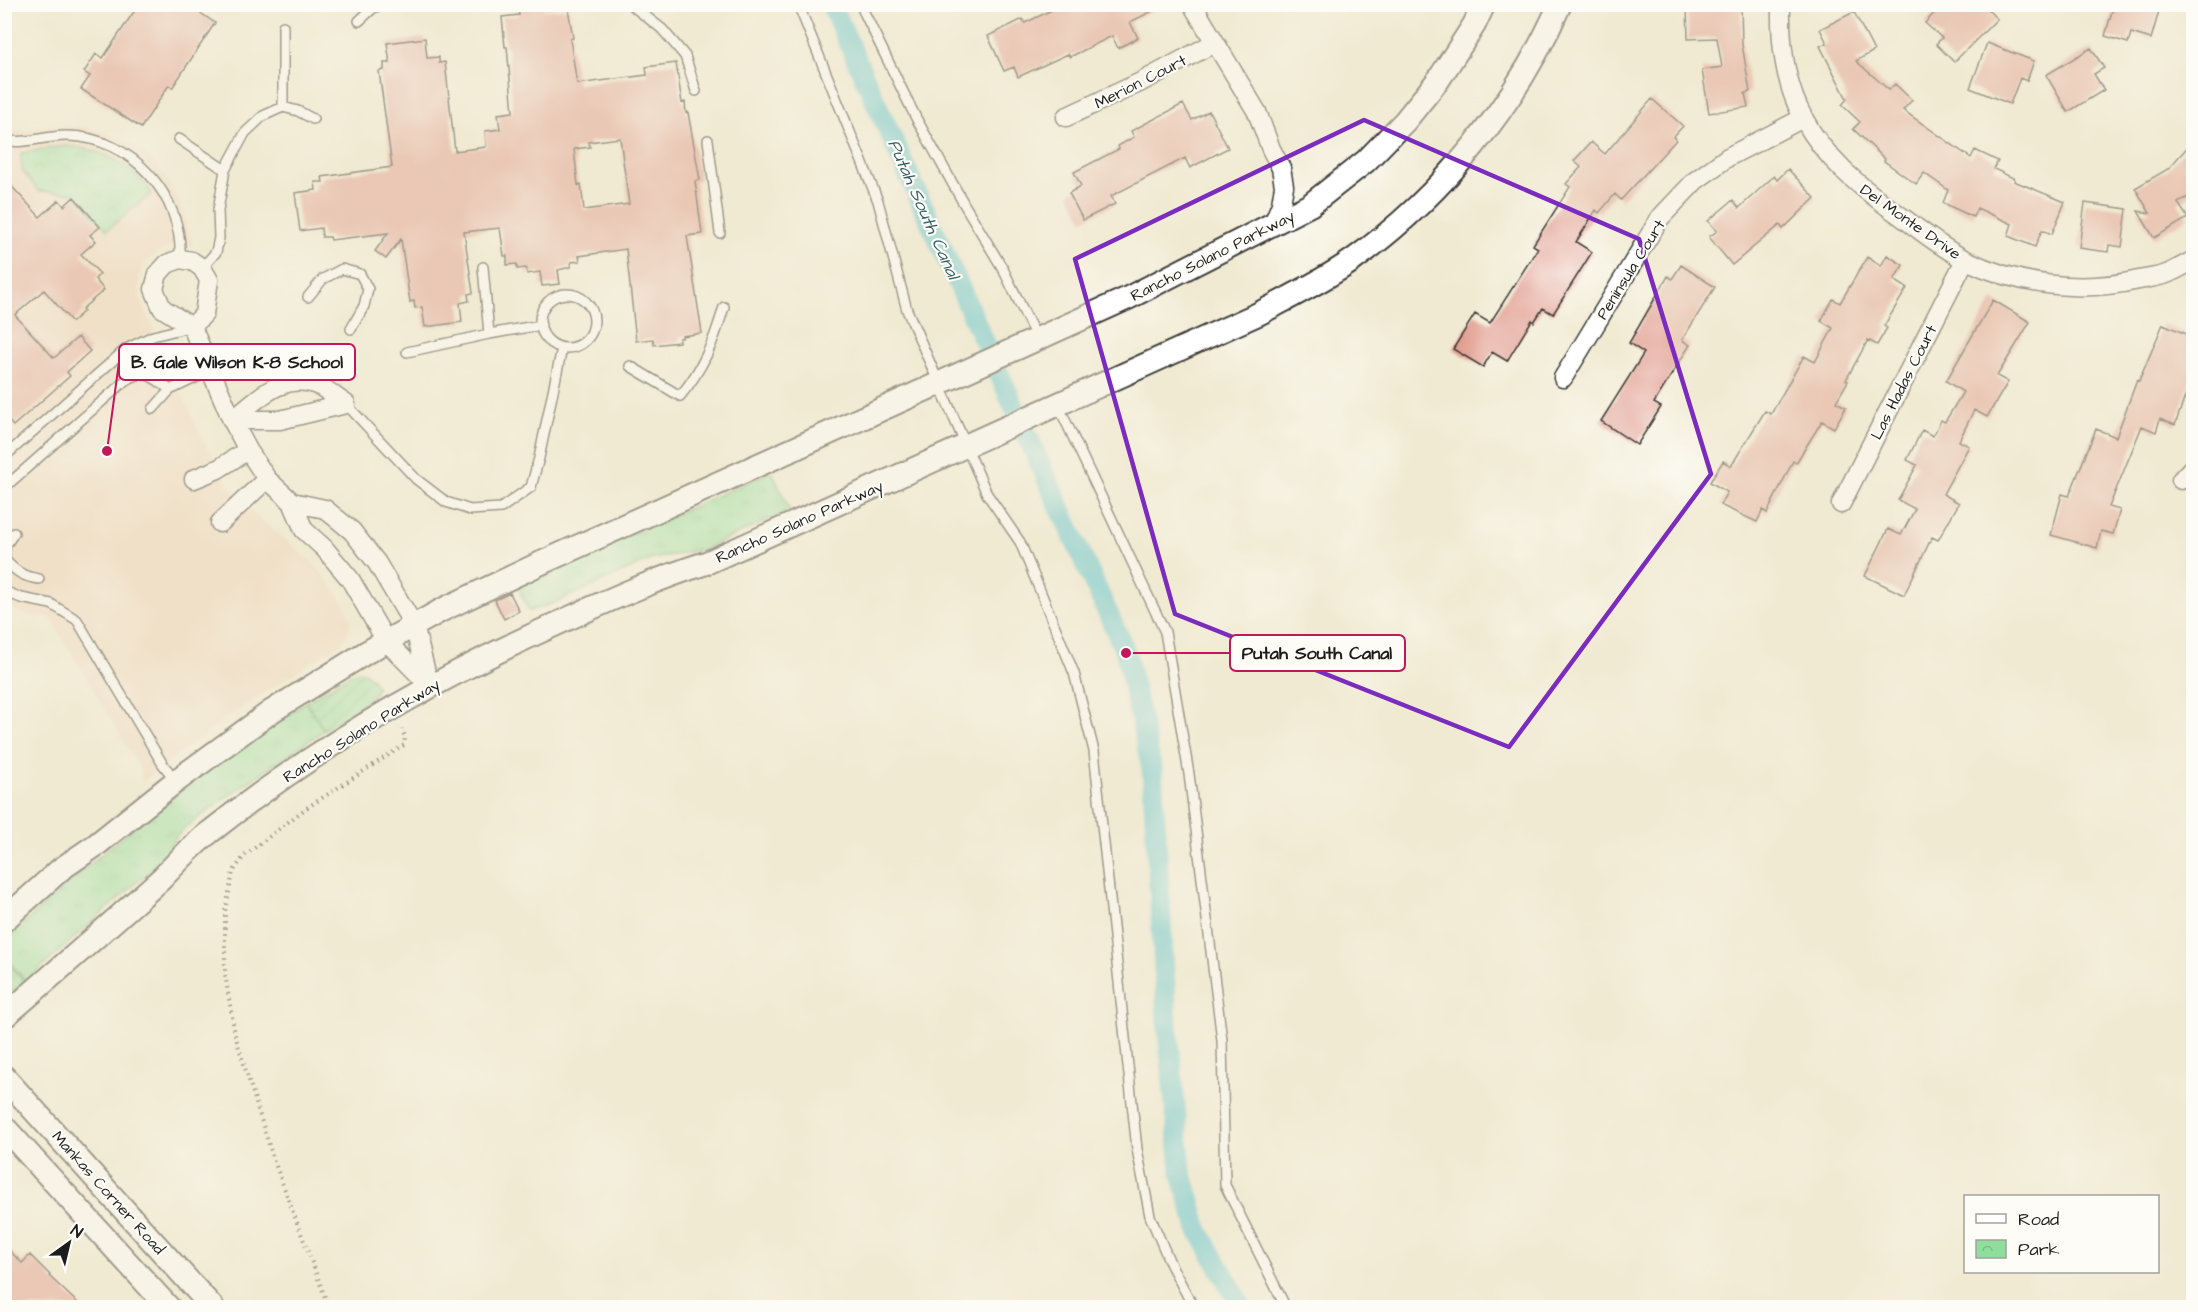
<svg xmlns="http://www.w3.org/2000/svg" width="2198" height="1312" font-family="'Architects Daughter',sans-serif">
<style>
.built{fill:#f0d5bc}
.grass{fill:url(#grass-tufts);stroke:#567d5c;stroke-width:1.5}
.park{fill:url(#park-crowns);stroke:#567d5c;stroke-width:1.5}
.garden{fill:url(#garden-furrows);stroke:#567d5c;stroke-width:1.5}
.lines{fill:none;stroke-linecap:round;stroke-linejoin:round}
.canal{stroke:#59c4d2;stroke-width:21}
.building{fill:#e29f92;fill-rule:evenodd}
.service-casing{stroke:#3c3b37;stroke-width:12}
.minor-casing{stroke:#3c3b37;stroke-width:21}
.tertiary-casing{stroke:#3c3b37;stroke-width:26}
.path{stroke:#3c3b37;stroke-width:4;stroke-dasharray:1.5 4.5;stroke-linecap:butt}
.service{stroke:#fff;stroke-width:9}
.minor{stroke:#fff;stroke-width:18}
.tertiary{stroke:#fff;stroke-width:22}
.marked{fill:none;stroke:#7b2cbf;stroke-width:4.5;stroke-linejoin:round}
.labels{text-anchor:middle;stroke-width:4.5;stroke-linejoin:round;paint-order:stroke}
.street-label{font-size:16px;fill:#1c1c1c;stroke:#fdfcf7}
.water-label{font-size:18px;font-style:italic;fill:#345f65;stroke:#fdfcf7}
.leader{fill:none;stroke:#c2185b;stroke-width:2}
.callout-dot{fill:#c2185b;stroke:#fdfcf7;stroke-width:2}
.callout{fill:#fdfcf7;stroke:#c2185b;stroke-width:2}
.callout-label{font-size:18px;text-anchor:middle;font-weight:bold;fill:#1c1c1c}
</style>
<defs>
<pattern id="grass-tufts" width="24" height="20" patternUnits="userSpaceOnUse" patternTransform="scale(1.5)"><rect width="24" height="20" fill="#90de9c"/><path d="M3 7l-1-3M5 7V3M7 7l1-3M15 17l-1-3M17 17v-4M19 17l1-3" fill="none" stroke="#7cbe86"/></pattern>
<pattern id="park-crowns" width="20" height="18" patternUnits="userSpaceOnUse" patternTransform="scale(1.5)"><rect width="20" height="18" fill="#90de9c"/><path d="M2 6a3 3 0 1 1 6 0M12 15a3 3 0 1 1 6 0" fill="none" stroke="#7cbe86"/></pattern>
<pattern id="garden-furrows" width="10" height="10" patternUnits="userSpaceOnUse" patternTransform="scale(1.5)"><rect width="10" height="10" fill="#90de9c"/><path d="M-1 1l2-2M0 10L10 0M9 11l2-2" fill="none" stroke="#7cbe86"/></pattern>
</defs>
<rect width="100%" height="100%" fill="#fdfcf7"/>
<filter id="ink" filterUnits="userSpaceOnUse"><feTurbulence type="fractalNoise" baseFrequency=".0167" numOctaves="2"/><feDisplacementMap in="SourceGraphic" scale="12" xChannelSelector="R" yChannelSelector="G"/><feConvolveMatrix kernelMatrix="1 2 1 2 8 2 1 2 1" color-interpolation-filters="sRGB"/></filter>
<filter id="wash" filterUnits="userSpaceOnUse"><feTurbulence type="fractalNoise" baseFrequency=".008" numOctaves="4" result="noise"/><feDisplacementMap in="SourceGraphic" scale="24" xChannelSelector="R" yChannelSelector="G"/><feGaussianBlur stdDeviation="1.35" result="paint"/><feColorMatrix in="noise" values="0 0 0 0 0 0 0 0 0 0 0 0 0 0 0 0 0 1.4 0 .05"/><feComposite in="paint" operator="in"/></filter>
<g filter="url(#wash)">
<rect width="100%" height="100%" fill="#f1ead2"/>
<path class="built" d="M52 126 86 127 124 140 141 151 156 165 169 182 180 205 193 246H170L155 254 144 264 139 277V296L203 441 228 484 253 513 311 561 329 582 346 606 351 620 348 634 339 645 227 717 142 782 140 769 50 617 22 614 5 607 4 128 20 131Z"/>
<path class="grass" d="M772 471 790 511 704 549 652 559 552 604 529 611 517 585Z
M306 702 324 730 224 799 181 831 152 869 26 981 5 957 4 941C37 912 70 881 104 852 168 798 235 748 306 702Z"/>
<path class="park" d="M65 146C102 148 130 163 152 193L107 230 74 193 39 191 22 171 21 153Z"/>
<path class="garden" d="M359 671C369 673 373 679 377 688L370 701 324 730 306 702 352 673Z
M4 959 25 982 5 999H4Z"/>
<g class="lines">
<path class="canal" d="M831 4 1126 653 1152 770 1167 1020 1181 1171 1198 1229 1242 1308"/>
</g>
<g id="blocks">
<path class="building" d="M139 4H187L215 23 172 88 169 85 141 128 81 89 90 76 84 72 96 54 103 58Z
M543 4 544 9H547V10L568 8 573 38 570 39 577 84 647 75 646 67 676 63 682 103 685 102 686 113 688 112 700 180 695 181 702 234 687 236 702 333 682 336V338H679V342L654 345 653 339 636 341 626 249 579 256 580 261 571 262V267L558 270 560 284 542 286 540 272 527 274 526 268 517 269V264L507 265V256H504L500 228 464 232 473 293 468 294 469 301 460 303 462 322 425 327 422 307 415 308 414 301 410 302 401 239 386 259 375 251 388 233 331 240 330 237H322L321 228 300 231 295 193 316 190 315 182H323L322 177 392 167 379 71 384 70V63H390L387 43 425 38 427 58 439 57V63L445 62 455 151 486 147 485 131 500 129 498 114 513 112 507 47H505L502 17 519 15 518 7ZM620 138 629 204 584 210 581 184 578 185 574 149 590 147 589 142Z
M1064 4H1167L1130 22 1138 38 1118 48 1112 36 1070 57 1068 54 1018 77 1014 67 1004 71 988 36 1023 19 1025 23Z
M1687 4 1741 6 1742 44 1750 92 1745 93 1748 107 1709 113 1702 70 1722 67 1717 38 1688 39Z
M1943 4H1982L1997 19 1954 62 1936 44 1942 38 1925 23Z
M2114 4H2161L2151 39 2131 33 2128 43 2105 36Z
M1854 12 1874 51 1856 61 1889 90 1895 84 1912 100 1903 110 1971 158 1975 150 1998 161 1994 169 2015 179 2014 181 2065 202 2052 234 2042 230 2035 247 2008 236 2012 224 1977 208 1973 217 1943 203 1948 190 1924 173 1916 184 1884 161 1885 159 1853 129 1860 122 1842 105 1847 99 1820 46 1827 43 1820 29Z
M1987 43 2034 61 2027 81 2020 78 2010 104 1970 88Z
M2091 48 2104 68 2094 74 2104 90 2068 112 2046 75Z
M1652 99 1683 126 1673 137 1676 140 1621 200 1615 194 1599 213 1596 210 1576 242 1592 252 1553 314 1543 308 1534 322 1532 320 1507 361 1492 352 1483 367 1453 349 1475 314 1490 323 1538 248 1533 245 1570 187 1566 184 1581 167 1574 161 1591 142 1605 154Z
M1183 104 1192 120 1209 111 1228 148 1190 168 1185 158 1111 196 1115 204 1083 220 1069 193 1081 186 1074 172 1119 149 1118 146 1134 137 1131 131Z
M2193 141V194L2178 203 2188 218 2154 238 2138 211 2150 213 2135 188 2168 169Z
M1788 169 1815 198 1783 229 1780 225 1732 265 1709 237 1717 231 1708 221 1733 200 1739 208 1774 176 1777 180Z
M4 178 40 217 59 200 64 206 74 197 100 227 90 235 96 241 81 254 100 274 95 279 104 290 82 309 84 311 72 322 44 290 15 315 54 358 78 337 90 351 67 372 70 376 13 426 4 416Z
M2085 203 2127 209 2122 247 2109 245 2108 252 2079 248Z
M1887 255 1903 265 1894 280 1907 288 1884 326 1887 328 1877 345 1868 340 1846 380 1848 381 1836 402 1846 407 1834 428 1822 421 1796 463 1793 461 1767 513 1763 510 1757 522 1720 505 1727 492 1710 482 1723 461 1731 466 1765 411 1771 414 1804 356 1815 362 1833 328 1821 321 1833 299 1840 303 1867 257 1881 266Z
M1681 265 1715 287 1682 340 1690 345 1654 403 1661 407 1637 445 1601 421 1644 353 1629 343 1668 276 1672 279Z
M1993 300 2030 322 1997 376 2008 382 1987 417 1974 410 1959 441 1969 446 1943 494 1959 503 1938 540 1932 537 1904 595 1865 576 1888 529 1901 535 1915 509 1898 500 1917 465 1907 460 1922 430 1933 436 1941 420 1945 422 1963 392 1946 381Z
M2163 324 2193 337 2189 353 2193 355V374L2175 425 2160 419 2156 432 2142 426 2109 507 2120 510 2113 534 2101 531 2097 548 2051 535 2062 494 2069 496 2096 429 2116 437 2137 380 2139 381Z
M510 593 519 611 504 619 495 600Z
M4 1245 22 1263 30 1255 50 1275 49 1276 83 1308H4Z"/>
</g>
</g>
<g filter="url(#ink)">
<use href="#blocks" fill-opacity="0" stroke="#3c3b37" stroke-width="1.5"/>
<g class="lines">
<g class="service-casing">
<path id="service" d="M630 4 662 29 685 56 696 91
M798 4 878 201 907 310 987 494 1020 542 1074 673 1094 751 1137 1149 1150 1216 1171 1265 1194 1308
M860 4 916 118 964 204 1003 269 1037 339
M359 21 372 9 382 4
M283 107V26
M179 139 225 170
M4 140C26 145 47 135 68 136 131 137 184 196 180 259
M708 140 720 233
M483 267 489 334
M202 268 216 252 219 238 218 210 225 170 245 133 263 116 283 107 298 111 313 119
M540 321a27 27 0 1 1 54 0a27 27 0 1 1-54 0Z
M308 297 323 279 342 269 360 274 368 289 364 306 351 329
M407 352 489 334 541 325
M630 366 680 396C703 369 714 341 724 307
M346 404 416 479 446 502 470 510 501 508 531 487 539 458 562 348
M1058 405 1165 632 1189 774 1222 1040 1225 1185 1286 1308
M153 409 170 390 210 371
M4 457 126 349 153 336 189 327
M4 488 125 381C144 368 154 377 170 390
M14 533 5 546V560C16 572 24 577 39 579
M4 591 21 598 51 604 77 620 162 763 176 781"/>
</g>
<g class="minor-casing">
<path id="minor" d="M1192 4 1257 112 1271 149 1281 168 1284 186 1281 204 1273 224
M1781 4C1780 42 1785 85 1804 119 1825 159 1859 186 1895 212 1918 228 1941 248 1966 260 2020 286 2080 293 2139 280 2149 278 2160 277 2169 273 2178 269 2186 264 2194 260
M1066 117 1141 82 1214 43
M192 327 204 314 209 280 202 268 192 261 180 259 167 264 158 274 154 289 162 308 192 327 232 420 248 450 267 479 292 502 304 530 324 548 350 579 386 641 430 686
M1563 378 1660 218 1695 181 1728 157 1803 118
M232 420C258 398 287 368 323 388 331 393 338 399 346 404
M232 420H280L346 404
M194 479 218 469 248 450
M2181 480 2194 466
M292 502 325 509 352 531 377 563 414 626 429 684
M1841 504 1965 260
M220 523 267 479"/>
</g>
<g class="tertiary-casing">
<path id="tertiary" d="M4 920 61 869 96 845 176 781 272 711 367 652 442 610 539 564 1128 298 1310 205 1366 161 1405 121 1439 79 1474 25 1484 4
M4 1017C57 971 109 926 161 879 177 863 192 845 210 832 318 746 438 677 563 621 611 599 656 579 706 563L1258 314C1290 297 1323 281 1353 260 1442 196 1516 105 1560 4
M4 1077 213 1308
M4 1127 169 1308"/>
</g>
<path class="path" d="M329 1308 273 1158 235 1035 225 974V912L233 872 244 856 305 809 404 745 405 737 402 729"/>
<use href="#service" class="service"/>
<use href="#minor" class="minor"/>
<use href="#tertiary" class="tertiary"/>
</g>
</g>
<path d="M0 0H2198V1312H0ZM1364 120 1639 239 1711 474 1509 747 1175 614 1075 259Z" fill="#f1ead2" fill-opacity=".55" fill-rule="evenodd"/>
<path class="marked" d="M1364 120 1639 239 1711 474 1509 747 1175 614 1075 259Z"/>
<g class="labels">
<g class="street-label">
<text transform="translate(1140 81) rotate(-27)" y="6">Merion Court</text>
<text transform="translate(1911 221) rotate(35)" y="6">Del Monte Drive</text>
<text transform="translate(1212 255) rotate(-27)" y="6">Rancho Solano Parkway</text>
<text transform="translate(1630 269) rotate(-58)" y="6">Peninsula Court</text>
<text transform="translate(1903 382) rotate(-63)" y="6">Las Hadas Court</text>
<text transform="translate(799 521) rotate(-24)" y="6">Rancho Solano Parkway</text>
<text transform="translate(361 730) rotate(-32)" y="6">Rancho Solano Parkway</text>
<text transform="translate(109 1192) rotate(48)" y="6">Mankas Corner Road</text>
</g>
<g class="water-label">
<text transform="translate(924 209) rotate(66)" y="6">Putah South Canal</text>
</g>
</g>
<path class="leader" d="M107 451L119 362M1126 653L1230 653"/>
<g class="callout-dot">
<circle cx="107" cy="451" r="6"/>
<circle cx="1126" cy="653" r="6"/>
</g>
<g class="callout">
<rect x="119" y="344" width="236" height="36" rx="6"/>
<rect x="1230" y="635" width="175" height="36" rx="6"/>
</g>
<g class="callout-label">
<text x="237" y="368">B. Gale Wilson K-8 School</text>
<text x="1317" y="659">Putah South Canal</text>
</g>
<rect width="2198" height="1312" fill="none" stroke="#fdfcf7" stroke-width="24"/>
<rect x="1964" y="1195" width="195" height="78" fill="#fdfcf7" stroke="#a3a29f" stroke-width="1.5"/>
<rect x="1976" y="1214" width="30" height="9" fill="#ffffff" stroke="#a3a29f" stroke-width="1.5"/>
<text x="2018" y="1225" font-size="18" fill="#1c1c1c">Road</text>
<rect x="1976" y="1240" width="30" height="18" fill="url(#park-crowns)" stroke="#a3a29f" stroke-width="1.5"/>
<text x="2018" y="1255" font-size="18" fill="#1c1c1c">Park</text>
<g transform="translate(69 1243) rotate(34)" stroke="#fdfcf7" stroke-width="4.5" paint-order="stroke">
<path d="M0-4.5L10 22L0 15L-10 22Z" fill="#1c1c1c"/>
<text y="-9" font-size="16" font-weight="bold" text-anchor="middle" fill="#1c1c1c">N</text>
</g>
</svg>
